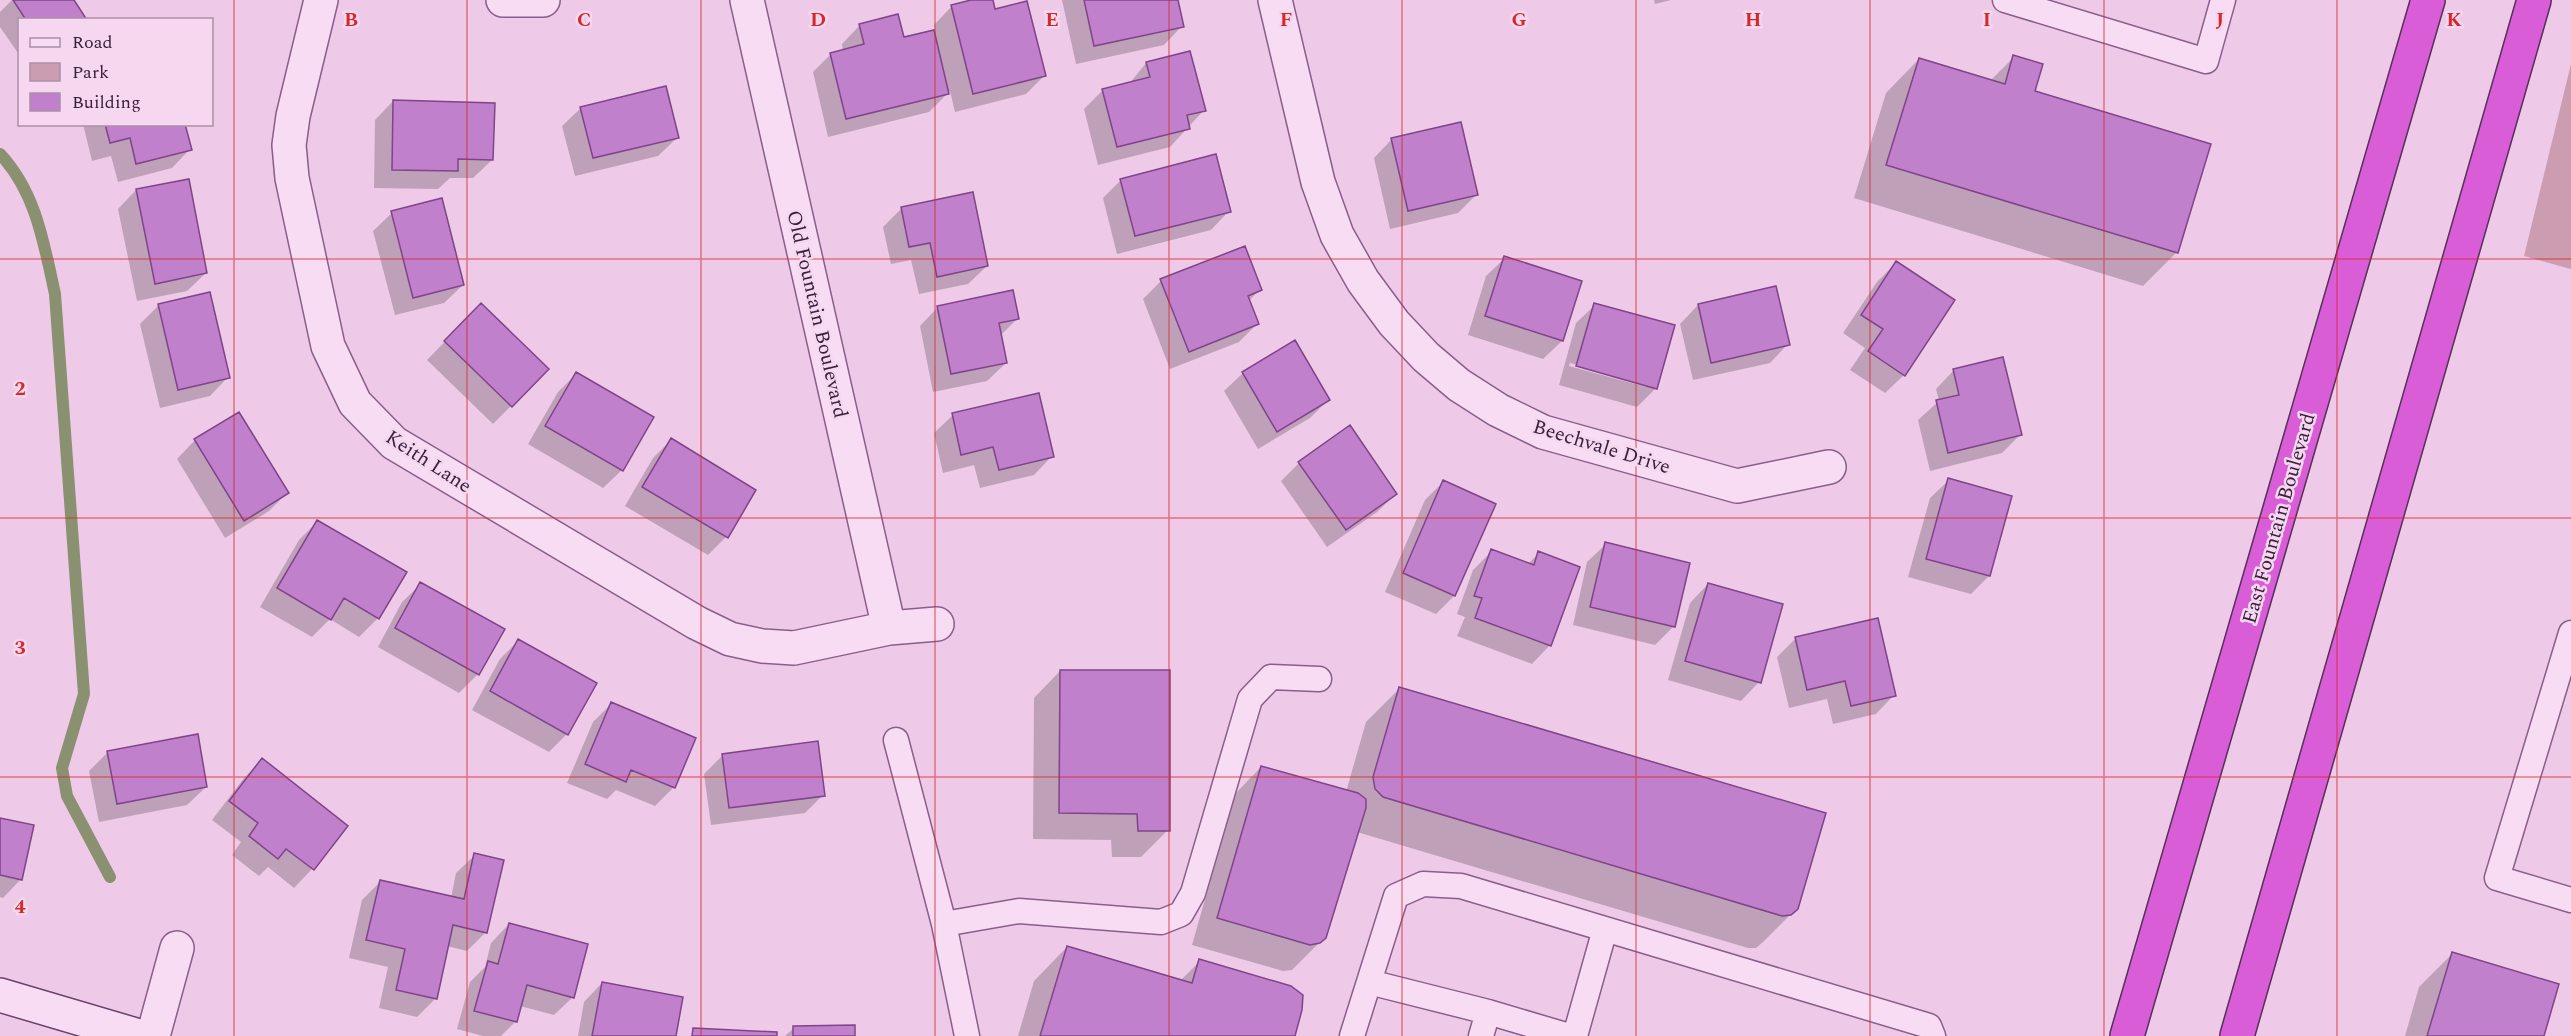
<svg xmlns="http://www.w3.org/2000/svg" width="2571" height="1036" font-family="Spectral,serif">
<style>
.green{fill:#cc9cb1}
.shadow{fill:#0003;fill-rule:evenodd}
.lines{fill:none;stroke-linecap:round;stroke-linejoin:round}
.stream{stroke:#8a9170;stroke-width:12}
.building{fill:#c180cb;stroke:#7f4489;stroke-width:1.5}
.lane-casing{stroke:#8a5e8a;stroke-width:27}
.street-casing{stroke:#8a5e8a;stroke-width:36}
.secondary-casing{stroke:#6a416c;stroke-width:36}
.highway-casing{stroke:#553158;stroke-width:36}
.lane{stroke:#f8dcf4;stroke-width:24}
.street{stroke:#f8dcf4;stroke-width:33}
.secondary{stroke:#f8dcf4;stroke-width:33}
.highway{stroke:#d95dd7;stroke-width:33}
.grid{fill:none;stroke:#d62828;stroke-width:1.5;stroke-opacity:0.55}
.labels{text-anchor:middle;stroke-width:5;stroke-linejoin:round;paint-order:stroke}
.street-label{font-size:20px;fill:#39213b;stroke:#f5d8f0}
.grid-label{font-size:20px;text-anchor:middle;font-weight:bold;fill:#d62828;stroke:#f5d8f0;stroke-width:5;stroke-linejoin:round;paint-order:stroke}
</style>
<rect width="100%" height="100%" fill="#eec9e8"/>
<path class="green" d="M2571 64V269L2524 256Z"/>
<path class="shadow" d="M12 0H72L85 20H20V56L0 27V12Z
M977 0H991L994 11 1044 76 1026 94 955 112 950 91 929 112 828 137 813 72 831 54 843 51 842 44 860 25 903 39 935 31 934 25 952 6Z
M1062 0H1176L1182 26 1164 45 1076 64Z
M1654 0H1671L1655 4Z
M2014 57 2033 92 2177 252 2143 286 1854 198 1886 93 1919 59 1990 81Z
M1146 63 1204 110 1170 147 1098 165 1084 109 1103 90 1129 84Z
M393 101 492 160 473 178H450L438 189 374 188 375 120Z
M581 108 677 138 658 156 575 176 562 126Z
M83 124H184L190 149 172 168 118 182 111 156 92 161Z
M1392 139 1476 195 1458 213 1390 229 1374 158Z
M1121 180 1229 211 1211 230 1117 254 1103 198Z
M136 190 206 273 187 291 137 301 118 209Z
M902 208 987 266 968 284 919 294 911 260 891 264 883 227Z
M392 213 463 285 444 303 395 315 373 231Z
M1505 258 1562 341 1543 359 1468 335 1486 276Z
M1896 263 1904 375 1885 393 1850 370 1865 348 1843 333 1877 282Z
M1161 281 1260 289 1249 301 1258 323 1239 342 1170 369 1143 299Z
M208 294 228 377 210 396 160 408 140 324 158 306Z
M1595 305 1656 388 1637 407 1559 385 1576 323ZM1570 363 1646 384V387L1569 366Z
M1698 305 1788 344 1770 363 1693 380 1680 324Z
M938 307 1018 318 1000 336 1006 363 987 381 933 392 920 326Z
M463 323 511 406 493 424 427 360Z
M1954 370 2020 435 2002 453 1930 471 1918 420 1939 401 1936 389Z
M1243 373 1328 400 1310 418 1258 449 1224 391Z
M576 374 622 470 603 488 528 444 558 392Z
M953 415 1052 456 1034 475 980 488 974 465 943 473 934 433Z
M195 440 287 493 269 511 225 538 177 459Z
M671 440 754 490 726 537 708 555 625 506 653 458Z
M1299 463 1396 494 1377 512 1327 547 1281 481Z
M1949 480 1989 576 1971 594 1908 577 1930 498Z
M1443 482 1454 596 1436 614 1385 592 1425 500Z
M317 522 378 618 359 637 330 619 312 637 260 607 299 540Z
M1606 544 1674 626 1655 645 1573 625 1587 562Z
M1492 551 1528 564 1539 553 1550 645 1532 664 1457 636 1465 617 1457 614 1473 570Z
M421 584 503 629 478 674 459 693 378 647 402 602Z
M1708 584 1759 682 1741 701 1668 680 1690 603Z
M1877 620 1894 695 1876 714 1833 724 1827 699 1789 708 1777 657 1795 639Z
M518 641 567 734 549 752 472 710 500 659Z
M1060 671 1168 830 1141 857H1112L1111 840 1033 839 1034 698Z
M1400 688 1797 908 1763 942 1756 948H1748L1357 832 1325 937 1292 970 1283 971 1192 945 1235 794 1261 767 1346 792 1366 722Z
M611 704 674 787 655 806 616 790 607 799 567 783 593 722Z
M108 752 206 787 187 805 99 822 89 771Z
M723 755 823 795 805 813 711 825 704 774Z
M262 760 346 827 312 869 294 888 268 867 259 876 232 855 241 842 212 820 244 778Z
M0 819 21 879 3 898 0 897Z
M475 855 486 932 467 951 447 946 435 999 417 1017 379 1008 388 967 349 958 362 900 380 882 451 898 456 873Z
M509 924 573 997 554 1015 520 1006 516 1021 501 1036H483L457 1029 470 982 485 967 491 943Z
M1067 947 1180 981 1200 961 1293 1036H1018L1034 981Z
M2452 954 2543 1036H2405L2419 987Z
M602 983 674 1036H578L584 1002Z
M794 1028 853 1036H785Z"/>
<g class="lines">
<path class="stream" d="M0 154C36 192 44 244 55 294L84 694 62 768 67 796 110 877"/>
</g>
<path class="building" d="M13 0H74L87 20H26Z
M971 0H993L995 9 1027 1 1046 76 973 94 951 5Z
M1084 0H1178L1184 27 1094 46Z
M898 14 904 37 934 30 949 94 846 119 830 53 864 44 859 24Z
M1190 51 1206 111 1187 115 1190 129 1117 147 1102 89 1150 77 1146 62Z
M2013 55 2043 64 2035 91 2211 144 2178 253 1886 165 1919 58 2005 84Z
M666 86 679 138 593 158 580 107Z
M393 100 495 103 493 160 458 159V171L392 170Z
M1461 122 1478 195 1408 211 1391 138Z
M105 124H185L192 150 136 164 130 138 110 143Z
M1216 154 1231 212 1135 236 1120 179Z
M189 179 207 273 155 284 136 189Z
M973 192 988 266 937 277 930 243 909 247 901 207Z
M442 198 464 285 413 298 391 211Z
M1245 246 1262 290 1248 296 1259 324 1189 352 1160 279Z
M1504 256 1582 281 1563 341 1485 316Z
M1896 261 1955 300 1905 376 1868 351 1883 329 1861 315Z
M1776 286 1790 345 1711 363 1698 304Z
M1013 290 1019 319 999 323 1007 363 951 374 937 306Z
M210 292 230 378 178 390 158 304Z
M481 303 549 369 512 407 444 341Z
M1594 303 1675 325 1657 389 1576 366Z
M1295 340 1330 400 1277 432 1242 372Z
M2003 357 2022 435 1948 453 1936 400 1959 395 1953 369Z
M576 372 654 417 623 471 545 426Z
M1039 393 1054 457 999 470 993 447 961 455 952 413Z
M239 412 289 493 244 521 194 439Z
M1350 425 1397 494 1346 530 1298 462Z
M671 438 756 490 728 538 642 487Z
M1948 478 2012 496 1990 576 1926 559Z
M1443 480 1496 504 1455 596 1403 573Z
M317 520 407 572 379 619 344 598 331 620 277 588Z
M1605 542 1690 563 1675 627 1590 607Z
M1491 549 1534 565 1538 551 1580 567 1551 646 1475 618 1482 598 1474 596Z
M420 582 505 629 479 675 395 628Z
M1708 583 1783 604 1761 683 1685 661Z
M1878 618 1896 696 1851 706 1845 681 1807 690 1795 637Z
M518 639 597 683 568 735 490 691Z
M1060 670H1170V831H1138L1137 814 1059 813Z
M1399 687 1826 813 1798 909 1791 915 1782 916 1383 797 1375 789 1373 777Z
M611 702 696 738 675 788 631 770 626 782 585 764Z
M198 734 207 787 117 804 107 751Z
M818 741 825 796 729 808 722 754Z
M262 758 348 826 314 870 286 849 278 859 249 836 258 823 229 801Z
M1261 766 1358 793 1366 799V808L1326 938 1320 943 1310 945 1217 918Z
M0 818 34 825 22 880 0 875Z
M474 853 504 860 487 933 453 925 437 999 396 990 405 949 366 940 380 880 464 899Z
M509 923 588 944 574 998 527 985 517 1022 474 1011 488 961 498 964Z
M1067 946 1192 983 1199 959 1291 986 1303 995 1302 1010 1295 1036H1040Z
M2452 952 2559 984 2544 1036H2427Z
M602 982 683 997 676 1036H592Z
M855 1025V1036H793V1026Z
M693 1028 777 1032V1036H692Z"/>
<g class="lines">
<g class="lane-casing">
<path id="lane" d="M2005 0 2206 61 2223 0
M2571 633 2497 878 2571 900
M896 740 944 924
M1369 982 1488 1012
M967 1036 944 924 1019 911 1161 922 1181 914 1193 893 1250 699 1271 677 1319 679
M1352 1036 1396 896 1423 884 1461 886 1929 1026 1933 1036
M1481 1036 1488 1012 1569 1036
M1575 1036 1605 929"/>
</g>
<g class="street-casing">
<path id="street" d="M321 0 293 116 289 145 292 178 328 346 355 403 394 443 697 623 730 639 762 646 794 648 889 628 937 624
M503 0H543
M747 0 889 628
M1275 0 1318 182 1337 235 1363 281 1394 323 1426 357 1459 385 1498 410 1543 432 1737 486 1829 467
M153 1036 177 948"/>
</g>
<g class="secondary-casing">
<path id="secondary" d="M0 995 139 1036"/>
</g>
<g class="highway-casing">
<path id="highway" d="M2127 1036 2428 0
M2237 1036 2534 0"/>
</g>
<use href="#lane" class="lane"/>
<use href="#street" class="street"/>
<use href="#secondary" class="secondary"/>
<use href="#highway" class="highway"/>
</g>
<path class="grid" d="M234 0V1036M467 0V1036M701 0V1036M935 0V1036M1169 0V1036M1402 0V1036M1636 0V1036M1870 0V1036M2104 0V1036M2337 0V1036M0 259H2571M0 518H2571M0 777H2571"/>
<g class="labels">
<g class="street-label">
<text transform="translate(818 314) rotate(77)" y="7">Old Fountain Boulevard</text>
<text transform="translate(1602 446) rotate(17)" y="7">Beechvale Drive</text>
<text transform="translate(429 461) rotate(33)" y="7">Keith Lane</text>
<text transform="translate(2278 518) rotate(-74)" y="7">East Fountain Boulevard</text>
</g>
</g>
<g class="grid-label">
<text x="351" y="26">B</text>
<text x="584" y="26">C</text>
<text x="818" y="26">D</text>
<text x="1052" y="26">E</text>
<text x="1286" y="26">F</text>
<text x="1519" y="26">G</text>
<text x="1753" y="26">H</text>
<text x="1987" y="26">I</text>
<text x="2220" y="26">J</text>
<text x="2454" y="26">K</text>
<text x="20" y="395">2</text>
<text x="20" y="654">3</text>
<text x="20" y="913">4</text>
</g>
<rect x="18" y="18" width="195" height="108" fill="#f5d8f0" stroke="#aa8fa8" stroke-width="1.5"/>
<rect x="30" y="38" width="30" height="9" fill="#f8dcf4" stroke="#aa8fa8" stroke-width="1.5"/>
<text x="72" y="48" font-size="18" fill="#39213b">Road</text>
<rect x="30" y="63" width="30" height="18" fill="#cc9cb1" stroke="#aa8fa8" stroke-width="1.5"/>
<text x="72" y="78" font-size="18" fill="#39213b">Park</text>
<rect x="30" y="93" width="30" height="18" fill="#c180cb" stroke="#aa8fa8" stroke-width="1.5"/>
<text x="72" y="108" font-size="18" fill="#39213b">Building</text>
</svg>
